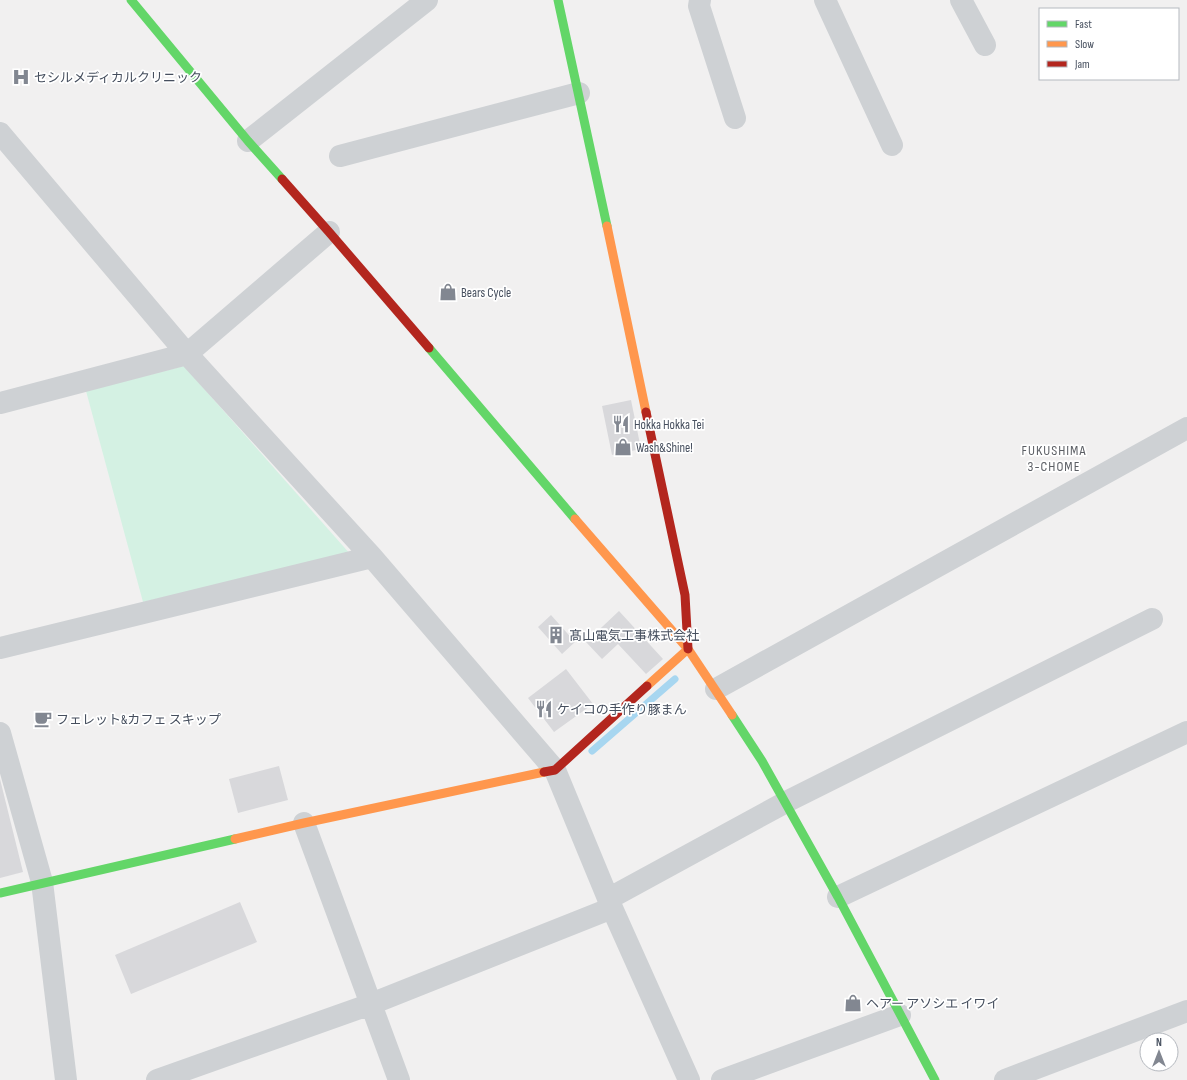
<svg xmlns="http://www.w3.org/2000/svg" width="1187" height="1080" font-family="'Sofia Sans Condensed','Noto Sans JP',sans-serif">
<style>
.green{fill:#d4f1e3}
.lines{fill:none;stroke-linecap:round;stroke-linejoin:round}
.stream{stroke:#a7d6f0;stroke-width:7}
.building{fill:#d8d8db}
.street{stroke:#ced1d4;stroke-width:22}
.fast{stroke:#63d668;stroke-width:9}
.slow{stroke:#ff974d;stroke-width:9}
.jam{stroke:#b3261e;stroke-width:9}
.labels{text-anchor:middle;stroke-width:3.5;stroke-linejoin:round;paint-order:stroke}
.poi-label{font-size:13px;fill:#464f5e;stroke:#fff;text-anchor:start}
.neighbourhood-label{font-size:14px;letter-spacing:1px;fill:#5b5e64;stroke:#fff}
</style>
<rect width="100%" height="100%" fill="#f1f0f0"/>
<path class="green" d="M184 366 351 555 143 602 86 391Z"/>
<g class="lines">
<path class="stream" d="M592 751 675 679"/>
</g>
<path class="building" d="M631 400 641 449 612 455 602 406Z
M619 611 663 659 646 674 618 644 602 659 586 642Z
M551 615 575 642 562 654 538 627Z
M566 669 593 704 554 732 528 698Z
M279 766 288 800 238 813 229 779Z
M0 779 23 872 0 878Z
M240 902 257 942 131 994 115 955Z"/>
<g class="lines">
<path class="street" d="M700 0 699 6 735 118
M825 0 892 145
M961 0 985 45
M0 133 187 354 372 557 555 770 612 908 689 1080
M248 141 427 0
M340 156 579 93
M0 403 187 354 329 232
M0 648 372 557
M716 689 1187 428
M0 733 42 882 66 1080
M304 823 399 1080
M838 897 1187 732
M608 899 786 802 1152 619
M157 1080 371 1004 612 908
M722 1080 900 1015
M1005 1080 1187 1011"/>
<path class="fast" d="M131 0 248 141 282 179
M558 0 607 226
M429 348 575 519
M732 715 762 761 838 897 935 1080
M0 893 235 839"/>
<path class="slow" d="M607 226 646 412
M575 519 688 649 732 715
M647 686 688 649
M235 839 304 823 544 772"/>
<path class="jam" d="M282 179 329 232 429 348
M646 412 685 595 688 649
M544 772 555 770 647 686"/>
</g>
<defs>
<g id="hospital-bare" transform="scale(1.38)"><path d="M-5-5h3v3.5h4V-5h3V5h-3V1.5h-4V5h-3Z" fill="#828791" stroke="#fff" stroke-width="2.5" paint-order="stroke"/></g>
<g id="shop-bare" transform="scale(1.38)"><path d="M-5-2.5h2.3a2.7 3.5 0 0 1 5.4 0H5L5.5 6h-11ZM-1.5-2.5h3a1.5 2.3 0 0 0-3 0Z" fill="#828791" stroke="#fff" stroke-width="2.5" paint-order="stroke"/></g>
<g id="restaurant-bare" transform="scale(1.38)"><path d="M-5-6h1v4h1v-4h1v4h1v-4h1v5L-1.5 .5V6h-2V.5L-5-1ZM5-6V6H3V1.5H1.5Q1.5-4 5-6Z" fill="#828791" stroke="#fff" stroke-width="2.5" paint-order="stroke"/></g>
<g id="building-bare" transform="scale(1.38)"><path d="M-4-6H4V6H1V3H-1V6H-4ZM-2.5-4.3h1.7v1.8h-1.7ZM.8-4.3h1.7v1.8H.8ZM-2.5-1h1.7V.8h-1.7ZM.8-1h1.7V.8H.8Z" fill="#828791" stroke="#fff" stroke-width="2.5" paint-order="stroke"/></g>
<g id="cafe-bare" transform="scale(1.38)"><path d="M-5.5-4.5H6V0H3Q3 3.5 0 3.5H-2.5Q-5.5 3.5-5.5 0ZM3-3.2v2h1.7v-2ZM-6 4.5H4V6H-6Z" fill="#828791" stroke="#fff" stroke-width="2.5" paint-order="stroke"/></g>
</defs>
<g fill-rule="evenodd">
<use href="#hospital-bare" x="21" y="77"/>
<use href="#shop-bare" x="448" y="292"/>
<use href="#restaurant-bare" x="621" y="424"/>
<use href="#shop-bare" x="623" y="447"/>
<use href="#building-bare" x="556" y="635"/>
<use href="#restaurant-bare" x="544" y="709"/>
<use href="#cafe-bare" x="43" y="719"/>
<use href="#shop-bare" x="853" y="1003"/>
</g>
<g class="labels">
<g class="poi-label">
<text x="34" y="82">セシルメディカルクリニック</text>
<text x="461" y="297">Bears Cycle</text>
<text x="634" y="429">Hokka Hokka Tei</text>
<text x="636" y="452">Wash&amp;Shine!</text>
<text x="569" y="640">髙山電気工事株式会社</text>
<text x="557" y="714">ケイコの手作り豚まん</text>
<text x="56" y="724">フェレット&amp;カフェ スキップ</text>
<text x="866" y="1008">ヘアー アソシエ イワイ</text>
</g>
<g class="neighbourhood-label">
<text x="1054" y="455">FUKUSHIMA<tspan x="1054" dy="16">3-CHOME</tspan></text>
</g>
</g>
<rect x="1039" y="8" width="140" height="72" fill="#ffffff" stroke="#b5b9bf"/>
<rect x="1047" y="21" width="20" height="6" fill="#63d668" stroke="#b5b9bf"/>
<text x="1075" y="28" font-size="12" fill="#464f5e">Fast</text>
<rect x="1047" y="41" width="20" height="6" fill="#ff974d" stroke="#b5b9bf"/>
<text x="1075" y="48" font-size="12" fill="#464f5e">Slow</text>
<rect x="1047" y="61" width="20" height="6" fill="#b3261e" stroke="#b5b9bf"/>
<text x="1075" y="68" font-size="12" fill="#464f5e">Jam</text>
<g transform="translate(1159 1052)"><circle r="19" fill="#ffffff" stroke="#b5b9bf"/>
<path d="M0-3L7 15L0 10L-7 15Z" fill="#828791"/>
<text y="-6" font-size="11" font-weight="bold" text-anchor="middle" fill="#464f5e">N</text>
</g>
</svg>
